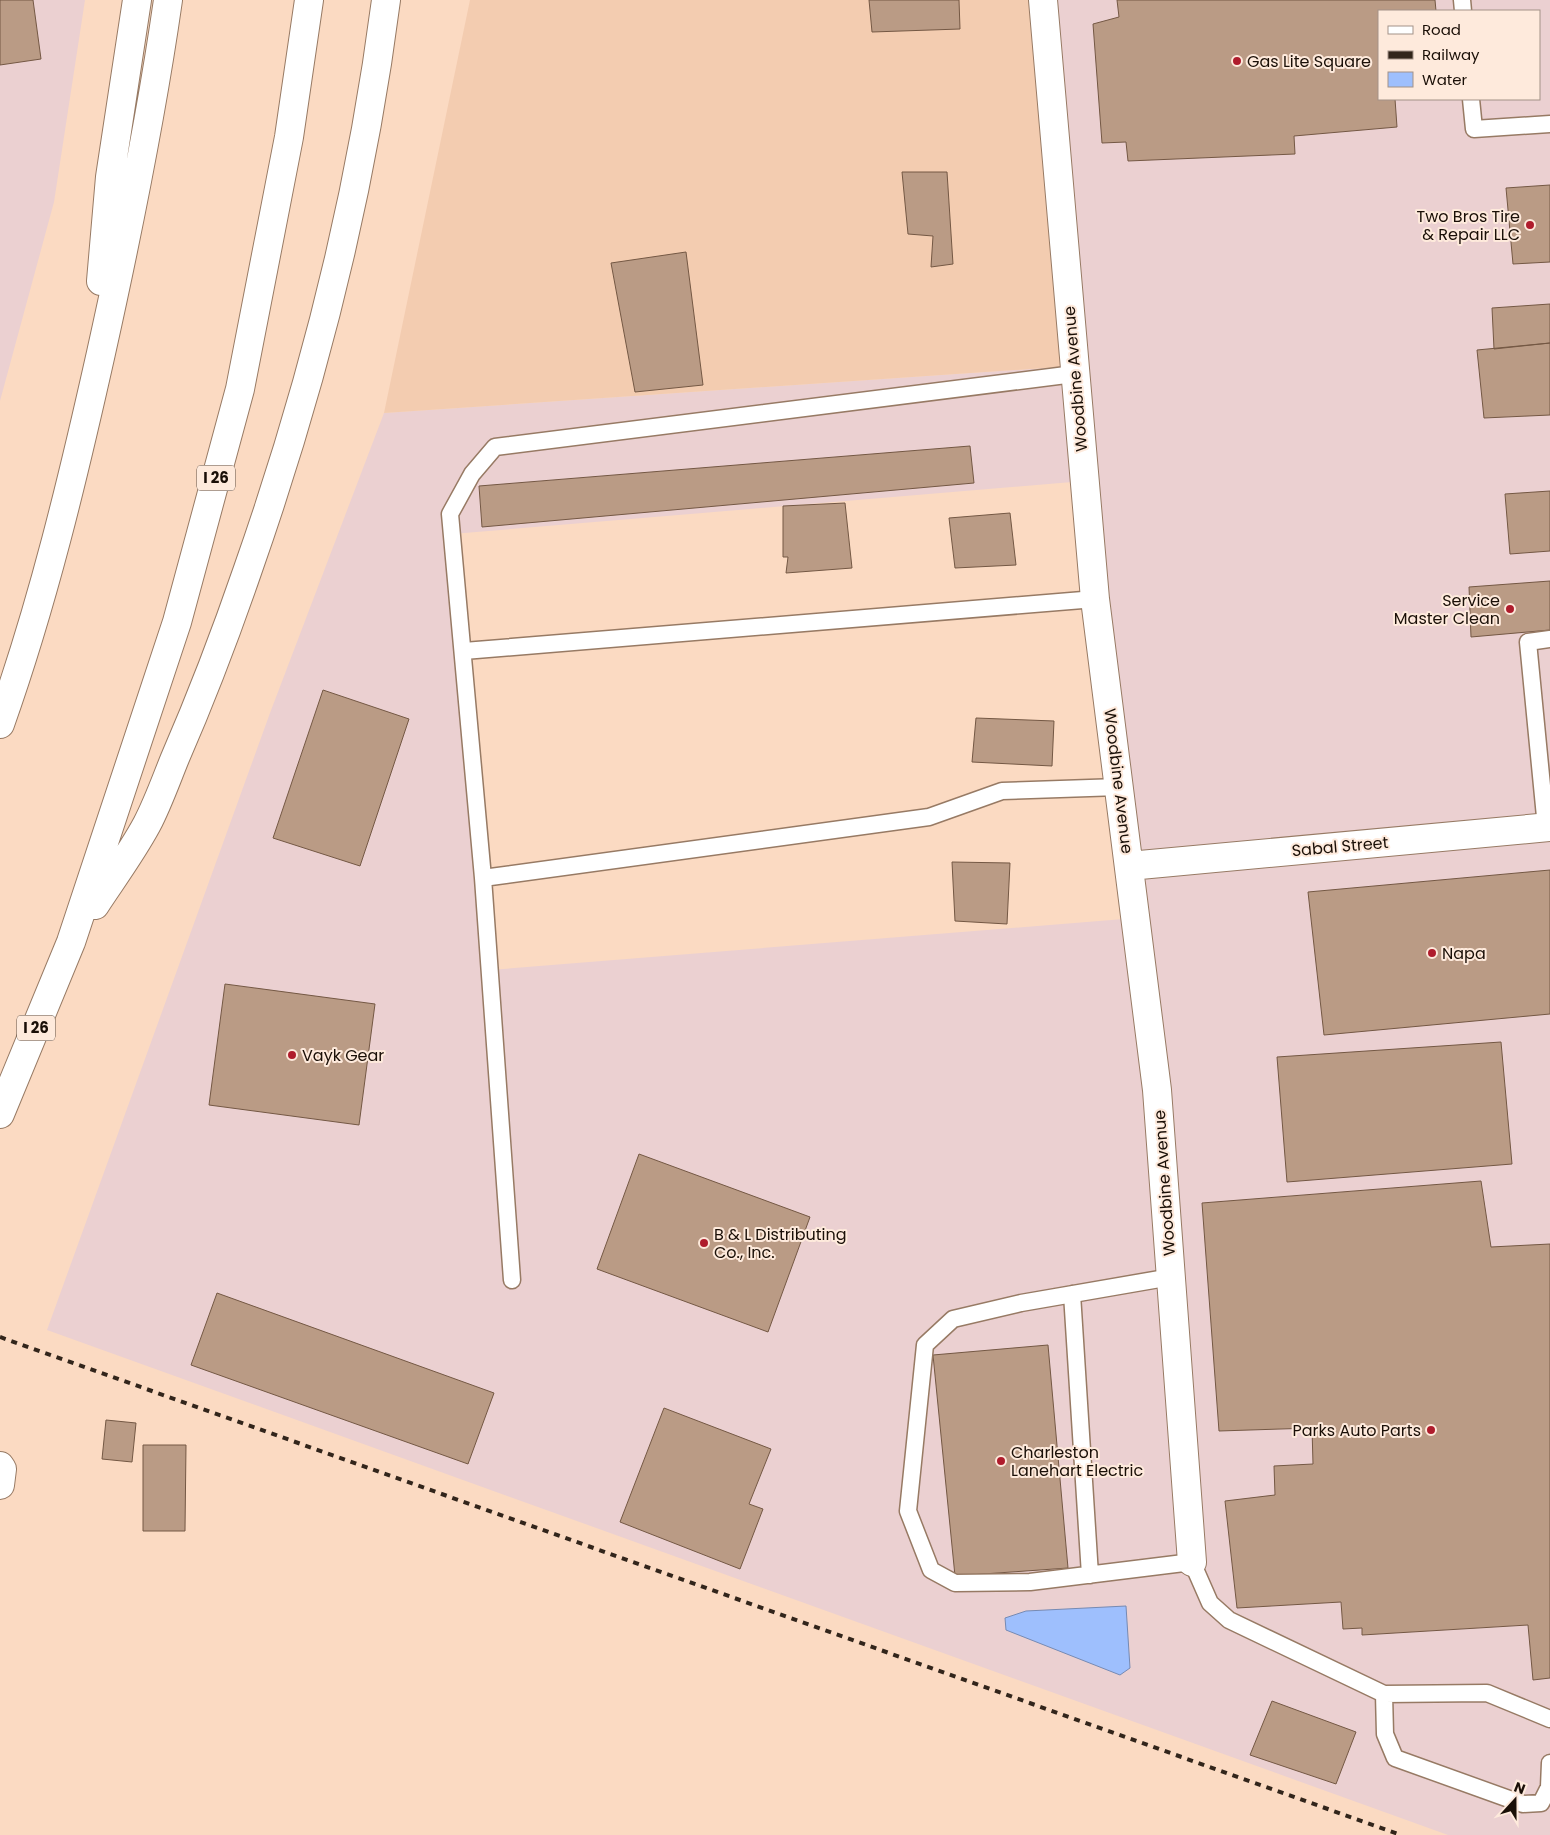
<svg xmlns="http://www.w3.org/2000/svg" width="1550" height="1835" font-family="Poppins,sans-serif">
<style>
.commercial{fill:#ebd0d1;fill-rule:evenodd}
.built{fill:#f3ccb0}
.water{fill:#9ebffd;stroke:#768ab3}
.building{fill:#ba9b85;stroke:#745844}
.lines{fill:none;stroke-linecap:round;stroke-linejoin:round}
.service-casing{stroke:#977a64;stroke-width:19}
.minor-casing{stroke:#977a64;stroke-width:30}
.motorway-casing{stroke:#977a64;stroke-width:30}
.service{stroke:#fff;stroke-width:16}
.minor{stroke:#fff;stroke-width:28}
.motorway{stroke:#fff;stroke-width:28}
.rail{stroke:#32251b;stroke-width:4;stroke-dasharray:6 6;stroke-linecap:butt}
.poi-dot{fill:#af1c2c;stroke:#feeadc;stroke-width:2}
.labels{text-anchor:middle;stroke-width:4;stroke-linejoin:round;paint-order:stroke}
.shield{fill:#feeadc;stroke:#5e5147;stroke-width:1}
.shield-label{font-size:15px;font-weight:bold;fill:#1a0f07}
.poi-label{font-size:16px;fill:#1a0f07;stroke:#feeadc;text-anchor:start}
.street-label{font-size:16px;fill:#1a0f07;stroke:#feeadc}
</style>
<rect width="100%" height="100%" fill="#fbdac2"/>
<path class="commercial" d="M0 0H85L54 202 0 401Z
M1043 0H1550V1835H1448L47 1330 270 713 384 413 1073 366ZM1379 11H1539V99H1379ZM1084 481 1136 918 490 970 452 534Z"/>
<path class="built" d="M470 0H1043L1073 366 384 413Z"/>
<path class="water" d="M1126 1606 1130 1668 1120 1675 1006 1630 1005 1618 1026 1611Z"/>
<path class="building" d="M0 0H33L41 59 0 65Z
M869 0H959L960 29 872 32Z
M1117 0H1435L1436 11H1379V99H1395L1397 127 1294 136 1295 154 1128 161 1126 142 1102 143 1093 24 1119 17Z
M902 172H947L953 264 931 267 933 236 908 234Z
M1550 185V262L1513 264 1506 188Z
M686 252 703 385 635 392 611 263Z
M1550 304V343L1494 349 1492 308Z
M1550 343V415L1484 418 1477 350Z
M970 446 974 483 482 527 479 486Z
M1550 491V551L1510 554 1505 494Z
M845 503 852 568 786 573 788 557H783V506Z
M1010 513 1016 565 955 568 949 518Z
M1550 581V630L1471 637 1469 587Z
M323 690 409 719 360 866 273 838Z
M976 718 1054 721 1052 766 972 762Z
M952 862 1010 863 1007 924 955 921Z
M1550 870V1014L1324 1035 1308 892Z
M225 984 375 1004 359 1125 209 1105Z
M1501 1042 1512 1164 1287 1182 1277 1057Z
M639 1154 810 1217 768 1332 597 1269Z
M1481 1181 1491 1247 1550 1244V1678L1533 1680 1528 1625 1362 1635V1628L1343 1629 1341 1602 1237 1608 1225 1501 1275 1495 1274 1466 1313 1464 1312 1428 1219 1431 1202 1203Z
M217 1293 494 1393 468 1464 191 1365Z
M1048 1345 1068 1568 955 1576 933 1355Z
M664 1408 771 1449 749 1504 763 1509 740 1569 620 1522Z
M106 1420 136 1423 132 1462 102 1459Z
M143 1445H186L185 1531H143Z
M1272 1701 1356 1732 1336 1784 1250 1755Z"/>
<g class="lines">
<g class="service-casing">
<path id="service" d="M1462 0 1463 11
M1471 99 1474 129 1550 124
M464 651 1095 599
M1546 827 1528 642 1550 639
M483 878 929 817 1002 791 1119 787
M1171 1277 1021 1303 953 1319 925 1345 908 1511 931 1570 955 1583 1030 1582 1192 1562 1210 1603 1229 1620 1384 1694 1487 1693 1550 1719
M512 1280 483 878 450 514 472 474 495 447 1074 374
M1072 1294 1090 1575
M1384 1694 1385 1734 1395 1758 1523 1804 1541 1803 1549 1787 1550 1763"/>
</g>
<g class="minor-casing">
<path id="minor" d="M1043 0 1095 599 1157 1090 1192 1562
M1129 866 1550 827
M0 1466 2 1469 0 1485"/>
</g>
<g class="motorway-casing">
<path id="motorway" d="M101 281 110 177 137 0
M0 724C43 603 73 478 101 353 127 236 151 119 168 0
M95 905C112 879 132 852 147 824 158 803 166 780 175 758 202 696 226 633 248 569 313 384 361 195 386 0
M0 1114 71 942 177 622 240 389 289 137 309 0"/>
</g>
<use href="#service" class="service"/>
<use href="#minor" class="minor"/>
<use href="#motorway" class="motorway"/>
<path class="rail" d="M0 1337 1401 1835"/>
</g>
<g class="poi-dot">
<circle cx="1237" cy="61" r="5"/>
<circle cx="1530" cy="225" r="5"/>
<circle cx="1510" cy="609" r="5"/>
<circle cx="1432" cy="953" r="5"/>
<circle cx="292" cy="1055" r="5"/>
<circle cx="704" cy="1243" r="5"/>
<circle cx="1431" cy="1430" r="5"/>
<circle cx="1001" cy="1461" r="5"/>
</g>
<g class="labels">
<g class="shield">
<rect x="197" y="465.5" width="38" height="25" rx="4"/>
<rect x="17" y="1015.5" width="38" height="25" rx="4"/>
</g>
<g class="shield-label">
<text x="216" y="483">I 26</text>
<text x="36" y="1033">I 26</text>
</g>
<g class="poi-label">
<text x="1247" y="67">Gas Lite Square</text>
<text x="1520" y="222" text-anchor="end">Two Bros Tire<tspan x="1520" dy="18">&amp; Repair LLC</tspan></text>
<text x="1500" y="606" text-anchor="end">Service<tspan x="1500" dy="18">Master Clean</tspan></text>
<text x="1442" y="959">Napa</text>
<text x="302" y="1061">Vayk Gear</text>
<text x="714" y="1240">B &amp; L Distributing<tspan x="714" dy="18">Co., Inc.</tspan></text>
<text x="1421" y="1436" text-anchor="end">Parks Auto Parts</text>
<text x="1011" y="1458">Charleston<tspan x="1011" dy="18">Lanehart Electric</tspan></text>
</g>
<g class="street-label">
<text transform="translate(1075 379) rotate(-95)" y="6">Woodbine Avenue</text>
<text transform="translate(1119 781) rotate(83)" y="6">Woodbine Avenue</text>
<text transform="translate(1340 846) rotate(-5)" y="6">Sabal Street</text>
<text transform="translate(1164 1183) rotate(-94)" y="6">Woodbine Avenue</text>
</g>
</g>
<rect x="1378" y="10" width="162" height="90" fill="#feeadc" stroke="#a39287"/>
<rect x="1388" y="26" width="25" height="8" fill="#ffffff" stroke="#a39287"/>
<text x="1422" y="35" font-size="15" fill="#1a0f07">Road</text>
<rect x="1388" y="51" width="25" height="8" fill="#32251b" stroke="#a39287"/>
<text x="1422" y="60" font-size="15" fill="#1a0f07">Railway</text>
<rect x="1388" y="72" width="25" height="15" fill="#9ebffd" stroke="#a39287"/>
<text x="1422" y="85" font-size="15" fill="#1a0f07">Water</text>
<g transform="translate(1515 1800) rotate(21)" stroke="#feeadc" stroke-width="4" paint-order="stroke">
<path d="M0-4L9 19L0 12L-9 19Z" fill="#1a0f07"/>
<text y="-8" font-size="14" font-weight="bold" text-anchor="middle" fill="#1a0f07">N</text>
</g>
</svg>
